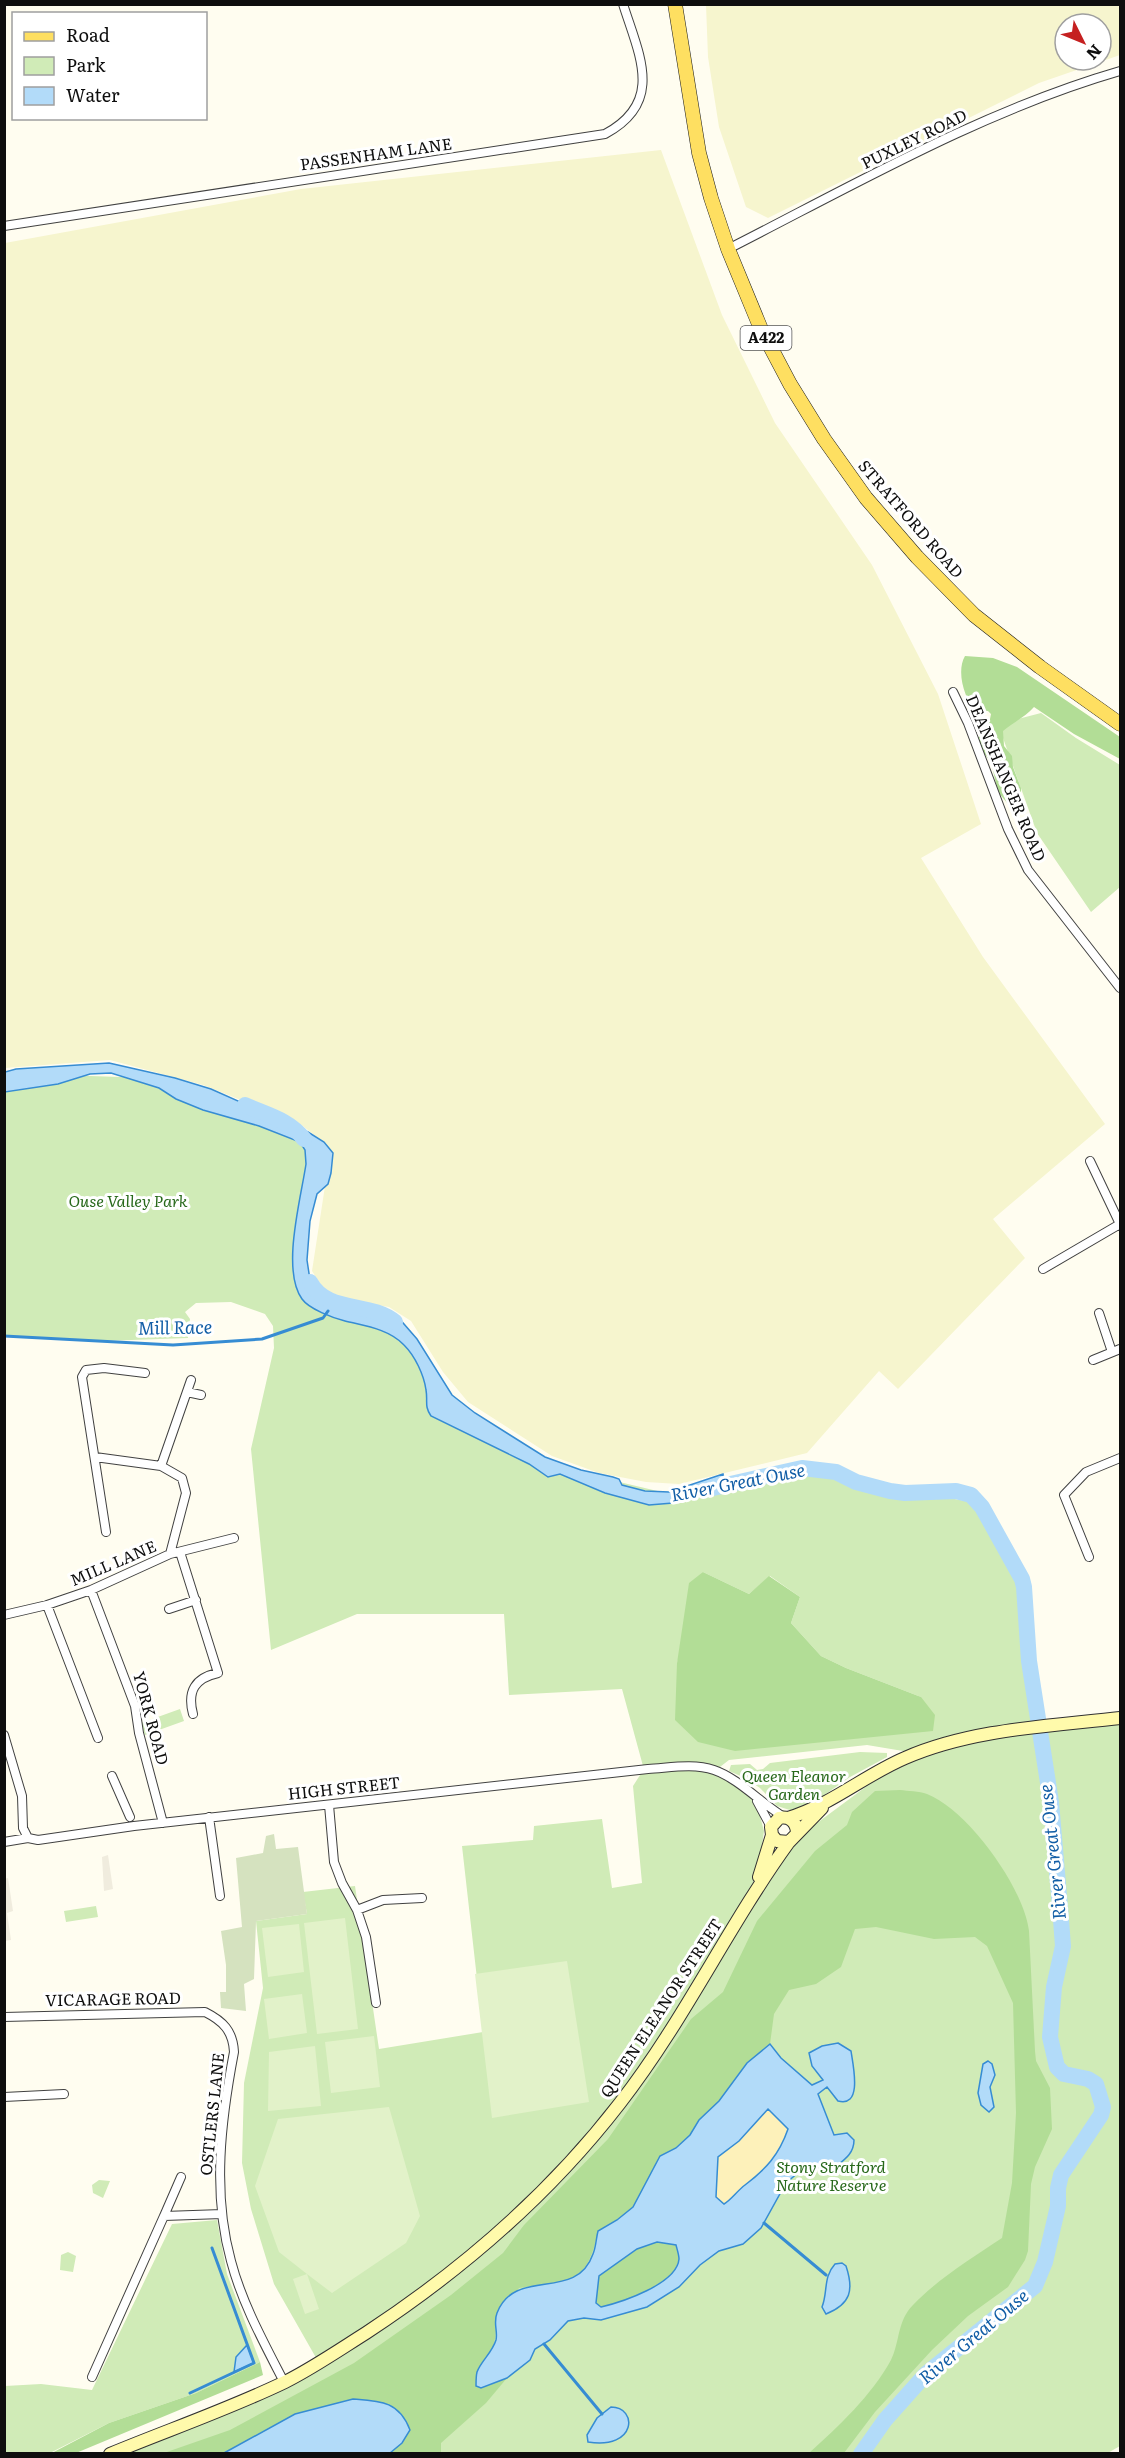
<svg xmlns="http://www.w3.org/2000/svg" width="1125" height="2458" font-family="Literata,serif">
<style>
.farmland{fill:#f6f5ce;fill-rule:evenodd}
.green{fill:#d0ebb7;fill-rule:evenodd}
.forest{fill:#b2dd96}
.sand{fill:#fdf1ba}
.cemetery{fill:#d5e2bf}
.pitch{fill:#e2f2c9}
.plaza{fill:#f0ecde}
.water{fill:#b2dbf9;stroke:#368cd3;stroke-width:1.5;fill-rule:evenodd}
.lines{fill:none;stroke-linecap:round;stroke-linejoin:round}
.stream{stroke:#368cd3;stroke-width:3}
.river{stroke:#b2dbf9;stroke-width:16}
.street-casing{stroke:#414141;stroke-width:10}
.secondary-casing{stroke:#303030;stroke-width:14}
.primary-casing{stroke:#1f1f1f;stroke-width:15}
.street{stroke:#fff;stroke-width:8}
.secondary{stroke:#fffaab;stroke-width:12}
.primary{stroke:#fedf61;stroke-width:14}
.labels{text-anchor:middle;stroke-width:6;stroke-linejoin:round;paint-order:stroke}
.shield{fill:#fff;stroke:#565656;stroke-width:1.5}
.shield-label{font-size:15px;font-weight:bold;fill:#0e0e0e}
.street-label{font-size:16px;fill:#0e0e0e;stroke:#fff}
.park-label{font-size:16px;font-style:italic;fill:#28691b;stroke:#fff}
.water-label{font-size:18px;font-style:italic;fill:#125ea6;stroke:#fff}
</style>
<rect width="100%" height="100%" fill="#fffdf0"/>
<path class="farmland" d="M706 5H1120V55L1039 83 768 218 746 207 719 127 708 57ZM1065 24H1101V60H1065Z
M661 150 722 315 775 423 872 565 938 694 981 824 921 858 983 957 1105 1124 993 1219 1025 1258 898 1389 879 1371 807 1453 679 1484 646 1482 599 1473 552 1456 468 1402 443 1372 411 1321 389 1307 354 1301 325 1291 312 1271 327 1173 318 1138 299 1123 203 1085 110 1060 5 1068V243L301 189Z"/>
<path class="green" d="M1041 713 1076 738 1120 765V887L1091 912 1037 833 998 724Z
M5 1073 177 1079 312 1140 300 1288 306 1301 398 1327 458 1405 552 1466 670 1494 790 1469 971 1502 1001 1536 1024 1588 1023 1661 1035 1728 1120 1718V2446L1106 2454 110 2453 319 2363 274 2284 251 2209 242 2163 244 2083 263 1988 256 1921 307 1914 303 1892 355 1886 379 2049 483 2032 462 1846 533 1840 534 1826 602 1819 612 1888 642 1883 633 1786 642 1772 643 1766 622 1689 509 1695 504 1614H357L271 1650 251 1449 274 1348 273 1326 265 1314 231 1302 196 1303 185 1312 190 1319 188 1338 103 1341 5 1336ZM703 1572 749 1594 770 1576 800 1597 791 1623 821 1656 846 1668 921 1697 677 1663ZM867 1745 915 1753 906 1757 809 1829 748 1900 760 1861 764 1831 755 1798 716 1770 729 1760Z
M180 1709 184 1721 145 1735 141 1723Z
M860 1752 887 1753V1757L850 1777 813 1803 793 1811 777 1806 760 1788 745 1778 729 1771 731 1765 750 1764 757 1770 763 1769 770 1763Z
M96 1906 98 1917 66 1922 64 1911Z
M99 2180 110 2181 103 2198 93 2193 92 2185Z
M217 2220 227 2274 260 2362 196 2393 109 2423 50 2453 5 2454V2386L41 2384 92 2390 172 2224Z
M68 2252 76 2256 73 2272 60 2270 61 2255Z"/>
<path class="forest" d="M965 656 993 658 1017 667 1120 737V759L1074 734 1034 707C1025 717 1014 722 1003 731L1004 746 1012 756 1013 767 1021 788V805L1013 810 998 792 991 762 982 751 978 738 990 719 991 714 988 711H977C964 700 956 671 965 656Z
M703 1572 749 1594 769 1576 800 1597 791 1623 821 1656 846 1668 921 1697 935 1715 933 1731 735 1751 698 1742 675 1720 677 1663 689 1583Z
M900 1790C908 1791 919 1791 927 1794 968 1810 1024 1888 1029 1931L1035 2051 1036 2061 1050 2088 1052 2129 1035 2167 1031 2184 1028 2251 1025 2260 1008 2287 968 2316 932 2350 875 2412 844 2453H809C839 2426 871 2396 891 2360 900 2342 897 2321 913 2305 939 2278 972 2258 1002 2238L1012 2183 1016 2113 1013 2003 987 1946 975 1937 934 1939 876 1927 855 1929 841 1967 816 1984 789 1990 774 2014 770 2044 747 2063 719 2101 699 2120 690 2135 676 2148 660 2156 634 2207 617 2220 598 2231C587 2287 568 2280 519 2288L495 2322C498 2345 490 2354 477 2372L481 2388 507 2378 486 2403 441 2443V2453H390L402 2443 295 2414 224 2453 161 2454 230 2430 354 2363 451 2295 503 2253 524 2225 608 2139 691 2019 723 1992 757 1921 815 1851 847 1825 852 1812 875 1791Z
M657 2242 676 2244C677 2249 679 2254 679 2259 677 2284 622 2302 601 2307L596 2303 599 2276 637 2249Z
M260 2362 263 2375 76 2453 50 2454 109 2423 196 2393Z"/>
<path class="sand" d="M768 2108 789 2130C778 2155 767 2169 745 2185 737 2191 732 2199 724 2204L716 2197 718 2157 739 2141Z"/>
<path class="cemetery" d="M274 1834 276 1849 298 1847 307 1914 256 1921 254 1979 244 1984 246 2011 221 2008 220 1992H226V1965L221 1931 242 1927 236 1858 263 1853 266 1836Z"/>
<path class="pitch" d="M345 1918 358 2029 317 2034 304 1923Z
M299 1924 304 1972 268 1977 262 1928Z
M567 1961 589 2102 492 2118 475 1974Z
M302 1994 307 2033 269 2039 264 1999Z
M374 2036 380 2087 331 2093 325 2042Z
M315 2046 321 2106 268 2111 269 2052Z
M389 2107 420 2216 406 2243 332 2293 307 2274 319 2309 305 2314 293 2279 307 2274 279 2252 255 2186 278 2119Z"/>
<path class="plaza" d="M108 1855 113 1889 104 1891 102 1857Z
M8 1878 13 1911 7 1913 11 1940 5 1941 4 1879Z"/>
<path class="water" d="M109 1063 175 1078 211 1089 308 1132 324 1142 333 1153 331 1173 328 1184 317 1194 310 1221 307 1260 310 1280 318 1292 327 1301 343 1309 364 1314 378 1311 397 1316 417 1339 452 1395 475 1413 545 1457 581 1470 613 1477 619 1479 622 1485 645 1491 669 1492 723 1474 726 1488 673 1503 649 1505 605 1493 560 1474 548 1477 529 1464 431 1416C424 1406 428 1401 426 1390 424 1375 415 1356 404 1345 389 1329 365 1326 345 1321 333 1318 309 1309 302 1299 281 1270 301 1198 306 1164L305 1150 300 1142 259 1126 203 1110 176 1099 159 1088 111 1073 90 1074 58 1084 5 1092V1072L16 1069Z
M838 2043 851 2051C853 2065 863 2108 838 2101L827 2087 818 2094 834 2135 847 2133 854 2140C854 2154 844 2160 834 2168L808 2166 799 2172 786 2183 761 2228 743 2244 719 2251 700 2265 679 2287 647 2307 601 2320 584 2318 568 2321 550 2340 535 2349 530 2360 507 2378 481 2388 476 2386C476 2382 476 2376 477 2372 481 2361 492 2353 496 2340 498 2331 493 2323 497 2313 515 2266 576 2303 593 2254 596 2247 596 2239 598 2231L617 2220 633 2207 660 2156 676 2148 690 2135 699 2120 719 2101 747 2063 770 2044 781 2058 812 2085 823 2080 812 2066 809 2053 822 2046ZM768 2109 788 2129C779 2155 766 2169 745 2185 737 2191 732 2199 724 2204L716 2197 718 2157 739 2141ZM657 2242 676 2245C677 2249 679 2255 679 2259 677 2284 622 2302 601 2307L596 2303 599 2276 637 2249Z
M988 2061 992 2064 995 2075 990 2087 994 2107 989 2112 981 2105 978 2093 983 2064Z
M842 2263 846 2266C854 2290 851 2304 826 2314L822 2307C828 2292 823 2277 835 2264Z
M247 2345 254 2363 234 2372 236 2357Z
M353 2399C380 2401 399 2401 410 2430L402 2443 390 2453H224L295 2414Z
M611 2407C638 2407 637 2450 588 2442L587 2435 597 2418Z"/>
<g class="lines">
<path class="stream" d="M4 1336 173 1345 262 1339 323 1318 328 1311
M764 2223 826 2275
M544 2344 602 2414
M190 2393 254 2363 212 2248"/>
<path class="river" d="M245 1105C267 1115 288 1119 304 1139
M310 1282C327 1314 370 1301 395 1322
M704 1490 802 1468 836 1472 856 1482 890 1491 905 1493 956 1491 971 1495 982 1507 1022 1579 1024 1587 1029 1661 1051 1802 1060 1907 1063 1946 1054 1987 1050 2037 1057 2067 1064 2074 1088 2079 1096 2084 1103 2107 1101 2115 1061 2175 1058 2188V2206L1045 2262 1035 2286 926 2374 885 2420 861 2454"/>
<g class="street-casing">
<path id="street" d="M4 226 605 134C665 102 639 55 623 4
M728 249C856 184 982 111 1120 71
M953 692 968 723 1008 829 1028 870 1120 988
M1090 1161 1120 1224
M1043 1269 1120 1224V1226
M1099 1313 1112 1352
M1093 1360 1120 1349
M187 1392 201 1395
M95 1457 161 1466 182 1478 186 1493 170 1554
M161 1466 191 1380
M106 1532 82 1377 86 1370 104 1368 145 1373
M180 1552 218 1673C195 1678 187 1691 193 1714
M1089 1557 1064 1495 1086 1472 1120 1458
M91 1590 135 1706 139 1733 163 1823
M47 1605 98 1738
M169 1609 196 1600
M4 1615 47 1605 91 1590 170 1554 234 1538
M4 1735 22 1796 23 1828 28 1838
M112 1776 130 1817
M757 1801 771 1827
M329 1805 334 1862 342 1883 357 1910 366 1937 376 2003
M209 1817 220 1896
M4 1842 28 1838 38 1840 134 1826 648 1769C669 1768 693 1763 714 1770 738 1778 762 1804 784 1817
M357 1910 383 1900 422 1898
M4 2017 205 2012C223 2021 233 2031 234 2052 221 2120 212 2193 231 2261 242 2303 264 2343 284 2382
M4 2097 64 2094
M164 2216 181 2177
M92 2377 164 2216 222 2214"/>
</g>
<g class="secondary-casing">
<path id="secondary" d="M788 1818C831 1805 865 1775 905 1758 971 1729 1050 1726 1120 1718
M797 1832C796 1821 789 1816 779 1818L771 1827 772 1835 777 1841 789 1842 822 1808
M759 1877 772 1835
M110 2454C168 2430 229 2409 285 2382 313 2368 339 2350 366 2333 462 2270 549 2195 620 2103 684 2021 728 1926 789 1842"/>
</g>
<g class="primary-casing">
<path id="primary" d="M675 4 699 153 711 198 728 249 761 329 790 384 824 439 866 498 917 557 974 615 1040 667 1120 724"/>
</g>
<use href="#street" class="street"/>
<use href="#secondary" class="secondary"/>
<use href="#primary" class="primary"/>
</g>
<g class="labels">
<rect class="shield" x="740.5" y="326" width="51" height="24" rx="4.5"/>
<g class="shield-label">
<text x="766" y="343">A422</text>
</g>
<g class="street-label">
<text transform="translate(914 139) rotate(-26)" y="6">PUXLEY ROAD</text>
<text transform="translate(376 154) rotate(-8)" y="6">PASSENHAM LANE</text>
<text transform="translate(911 519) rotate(49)" y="6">STRATFORD ROAD</text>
<text transform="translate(1006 778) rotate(67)" y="6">DEANSHANGER ROAD</text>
<text transform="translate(113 1563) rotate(-23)" y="6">MILL LANE</text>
<text transform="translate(151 1718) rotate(75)" y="6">YORK ROAD</text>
<text transform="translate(344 1788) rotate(-6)" y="6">HIGH STREET</text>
<text transform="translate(113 1999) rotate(-1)" y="6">VICARAGE ROAD</text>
<text transform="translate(661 2008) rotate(-57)" y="6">QUEEN ELEANOR STREET</text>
<text transform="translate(212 2114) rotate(-84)" y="6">OSTLERS LANE</text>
</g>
<g class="park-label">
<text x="128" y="1207">Ouse Valley Park</text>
<text x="794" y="1782">Queen Eleanor<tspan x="794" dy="18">Garden</tspan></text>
<text x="831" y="2173">Stony Stratford<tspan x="831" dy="18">Nature Reserve</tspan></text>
</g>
<g class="water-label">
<text transform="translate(175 1328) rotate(-1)" y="6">Mill Race</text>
<text transform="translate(738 1483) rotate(-11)" y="6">River Great Ouse</text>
<text transform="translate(1053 1852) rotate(-96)" y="6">River Great Ouse</text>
<text transform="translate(974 2337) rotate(-40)" y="6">River Great Ouse</text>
</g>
</g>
<rect width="1125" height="2458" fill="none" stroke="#0e0e0e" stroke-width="12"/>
<rect x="12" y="12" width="195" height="108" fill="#ffffff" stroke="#9f9f9f" stroke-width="1.5"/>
<rect x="24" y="32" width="30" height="9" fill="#fedf61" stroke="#9f9f9f" stroke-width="1.5"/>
<text x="66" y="42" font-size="18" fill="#0e0e0e">Road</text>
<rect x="24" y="57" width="30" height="18" fill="#d0ebb7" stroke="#9f9f9f" stroke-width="1.5"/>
<text x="66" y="72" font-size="18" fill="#0e0e0e">Park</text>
<rect x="24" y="87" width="30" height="18" fill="#b2dbf9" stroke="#9f9f9f" stroke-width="1.5"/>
<text x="66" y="102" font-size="18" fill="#0e0e0e">Water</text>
<g transform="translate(1083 42) rotate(133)"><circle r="28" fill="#ffffff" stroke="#9f9f9f" stroke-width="1.5"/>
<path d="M0-4.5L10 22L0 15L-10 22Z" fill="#c52020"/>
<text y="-9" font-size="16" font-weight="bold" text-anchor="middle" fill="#0e0e0e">N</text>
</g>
</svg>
